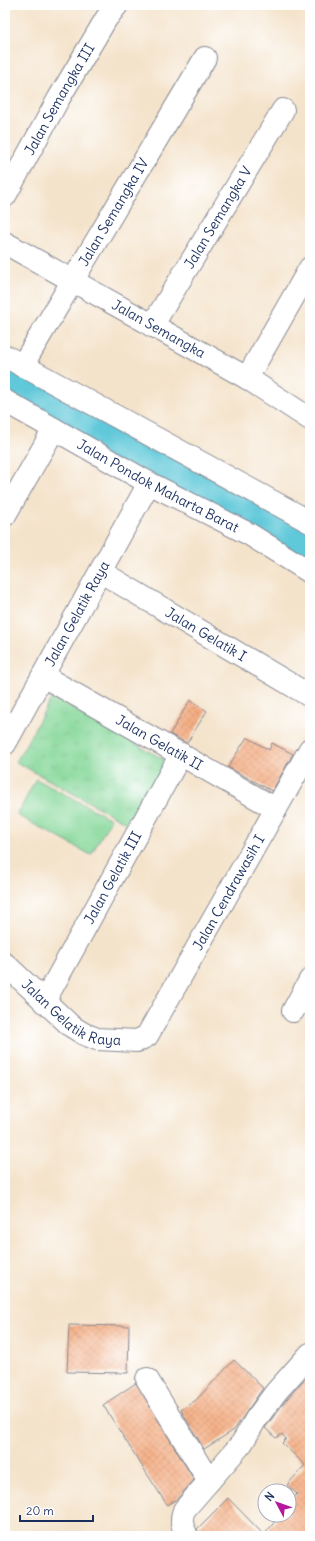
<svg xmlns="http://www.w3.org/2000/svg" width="315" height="1541" font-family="Delius,sans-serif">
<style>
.grass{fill:url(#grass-tufts);stroke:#50837b}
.pitch{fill:#84d798;stroke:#50837b}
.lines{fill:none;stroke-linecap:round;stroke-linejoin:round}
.river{stroke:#5ec8d9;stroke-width:44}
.building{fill:url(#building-cross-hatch)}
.minor-casing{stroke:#888994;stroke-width:24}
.minor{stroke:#fff;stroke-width:22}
.labels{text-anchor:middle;stroke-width:4;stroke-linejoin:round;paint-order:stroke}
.street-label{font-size:14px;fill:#1b2f5e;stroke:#fff}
</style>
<defs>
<pattern id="grass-tufts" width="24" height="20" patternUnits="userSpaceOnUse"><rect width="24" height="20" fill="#84d798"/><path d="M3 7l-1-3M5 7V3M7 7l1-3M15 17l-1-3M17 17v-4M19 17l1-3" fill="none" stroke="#71b985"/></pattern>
<pattern id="building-cross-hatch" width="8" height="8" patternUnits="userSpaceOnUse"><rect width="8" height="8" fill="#f5ac80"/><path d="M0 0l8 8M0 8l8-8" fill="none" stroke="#d19471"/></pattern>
</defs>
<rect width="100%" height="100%" fill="#fff"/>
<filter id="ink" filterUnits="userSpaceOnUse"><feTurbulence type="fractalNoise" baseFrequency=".025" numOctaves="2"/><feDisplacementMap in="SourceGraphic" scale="8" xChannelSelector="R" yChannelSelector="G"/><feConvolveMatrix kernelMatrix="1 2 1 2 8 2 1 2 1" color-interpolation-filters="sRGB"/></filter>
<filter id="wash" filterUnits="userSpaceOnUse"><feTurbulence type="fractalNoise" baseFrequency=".012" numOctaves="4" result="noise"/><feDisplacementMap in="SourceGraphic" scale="16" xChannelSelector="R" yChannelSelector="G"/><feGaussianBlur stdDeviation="0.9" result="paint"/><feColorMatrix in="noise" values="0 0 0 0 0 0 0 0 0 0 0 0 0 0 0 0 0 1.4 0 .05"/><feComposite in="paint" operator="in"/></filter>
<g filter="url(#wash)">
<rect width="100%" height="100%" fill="#f4e3cb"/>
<path class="grass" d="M52 697 177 767 141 831 16 762Z"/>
<path class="pitch" d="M36 779 111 819 91 855 17 815Z"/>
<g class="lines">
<path class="river" d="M5 382 310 550"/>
</g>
<g id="blocks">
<path class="building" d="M190 700 207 711 187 743 170 734Z
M247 737 269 750 272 743 293 754 272 791 228 767Z
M69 1325 129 1326 128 1373 67 1372Z
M234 1360 263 1388 234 1430 204 1449 181 1410 196 1400Z
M310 1373V1536H199L197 1529 228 1498 264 1535 280 1515H289V1504L297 1494 287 1485 305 1465 282 1443 286 1439 282 1434 276 1438 265 1428 286 1400Z
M136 1383 194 1480 177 1499 167 1505 103 1405Z"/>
</g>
</g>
<g filter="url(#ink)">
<use href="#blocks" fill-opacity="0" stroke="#888994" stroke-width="1"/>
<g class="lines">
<g class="minor-casing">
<g id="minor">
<path id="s1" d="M5 196 59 98 106 19 117 5"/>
<path id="s2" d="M5 243 247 378 310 419"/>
<path id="s3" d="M152 326 283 110"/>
<path d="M5 356 310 522"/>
<path id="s4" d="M22 366 205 58"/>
<path d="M247 378 310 268"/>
<path id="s5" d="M5 401 149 483 249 534 310 572"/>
<path d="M5 515 54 429"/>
<path id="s6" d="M101 572 310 696"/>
<path id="s7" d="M43 676 276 809"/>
<path id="s8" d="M5 744 149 483"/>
<path id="s9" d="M5 964 71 1026 84 1034 97 1039 137 1041 147 1036 310 749"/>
<path id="s10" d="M44 1002 181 754"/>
<path d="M293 1011 310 980"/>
<path d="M147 1379 209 1481"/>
<path d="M187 1536C182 1526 180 1521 184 1510L242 1443 256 1419 276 1392 310 1354"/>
</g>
</g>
<use href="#minor" class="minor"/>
</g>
</g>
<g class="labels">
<g class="street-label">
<text dy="5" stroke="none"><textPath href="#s1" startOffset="111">Jalan Semangka III</textPath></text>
<text dy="5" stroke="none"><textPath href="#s4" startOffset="179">Jalan Semangka IV</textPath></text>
<text dy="5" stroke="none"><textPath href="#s3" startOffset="127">Jalan Semangka V</textPath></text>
<text dy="5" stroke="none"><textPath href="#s2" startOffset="176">Jalan Semangka</textPath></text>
<text dy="5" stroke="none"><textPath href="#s5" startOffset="175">Jalan Pondok Maharta Barat</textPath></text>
<text dy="5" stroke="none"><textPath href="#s8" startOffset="149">Jalan Gelatik Raya</textPath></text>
<text dy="5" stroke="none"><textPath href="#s6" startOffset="122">Jalan Gelatik I</textPath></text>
<text dy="5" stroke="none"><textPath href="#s7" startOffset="134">Jalan Gelatik II</textPath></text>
<text dy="5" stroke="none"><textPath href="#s10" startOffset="142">Jalan Gelatik III</textPath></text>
<text dy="5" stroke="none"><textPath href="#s9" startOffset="336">Jalan Cendrawasih I</textPath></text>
<text dy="5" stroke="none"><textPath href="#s9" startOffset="85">Jalan Gelatik Raya</textPath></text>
</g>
</g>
<rect width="315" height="1541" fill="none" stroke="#fff" stroke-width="20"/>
<g transform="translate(277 1503) rotate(311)"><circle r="19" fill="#ffffff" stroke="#a4acbf"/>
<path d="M0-3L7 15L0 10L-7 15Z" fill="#b5179e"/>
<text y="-6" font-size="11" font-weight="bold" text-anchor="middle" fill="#1b2f5e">N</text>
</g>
<path d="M20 1515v6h73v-6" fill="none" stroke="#1b2f5e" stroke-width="2"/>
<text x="26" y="1515" font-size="12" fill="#1b2f5e" stroke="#ffffff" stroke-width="3" paint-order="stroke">20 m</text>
</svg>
